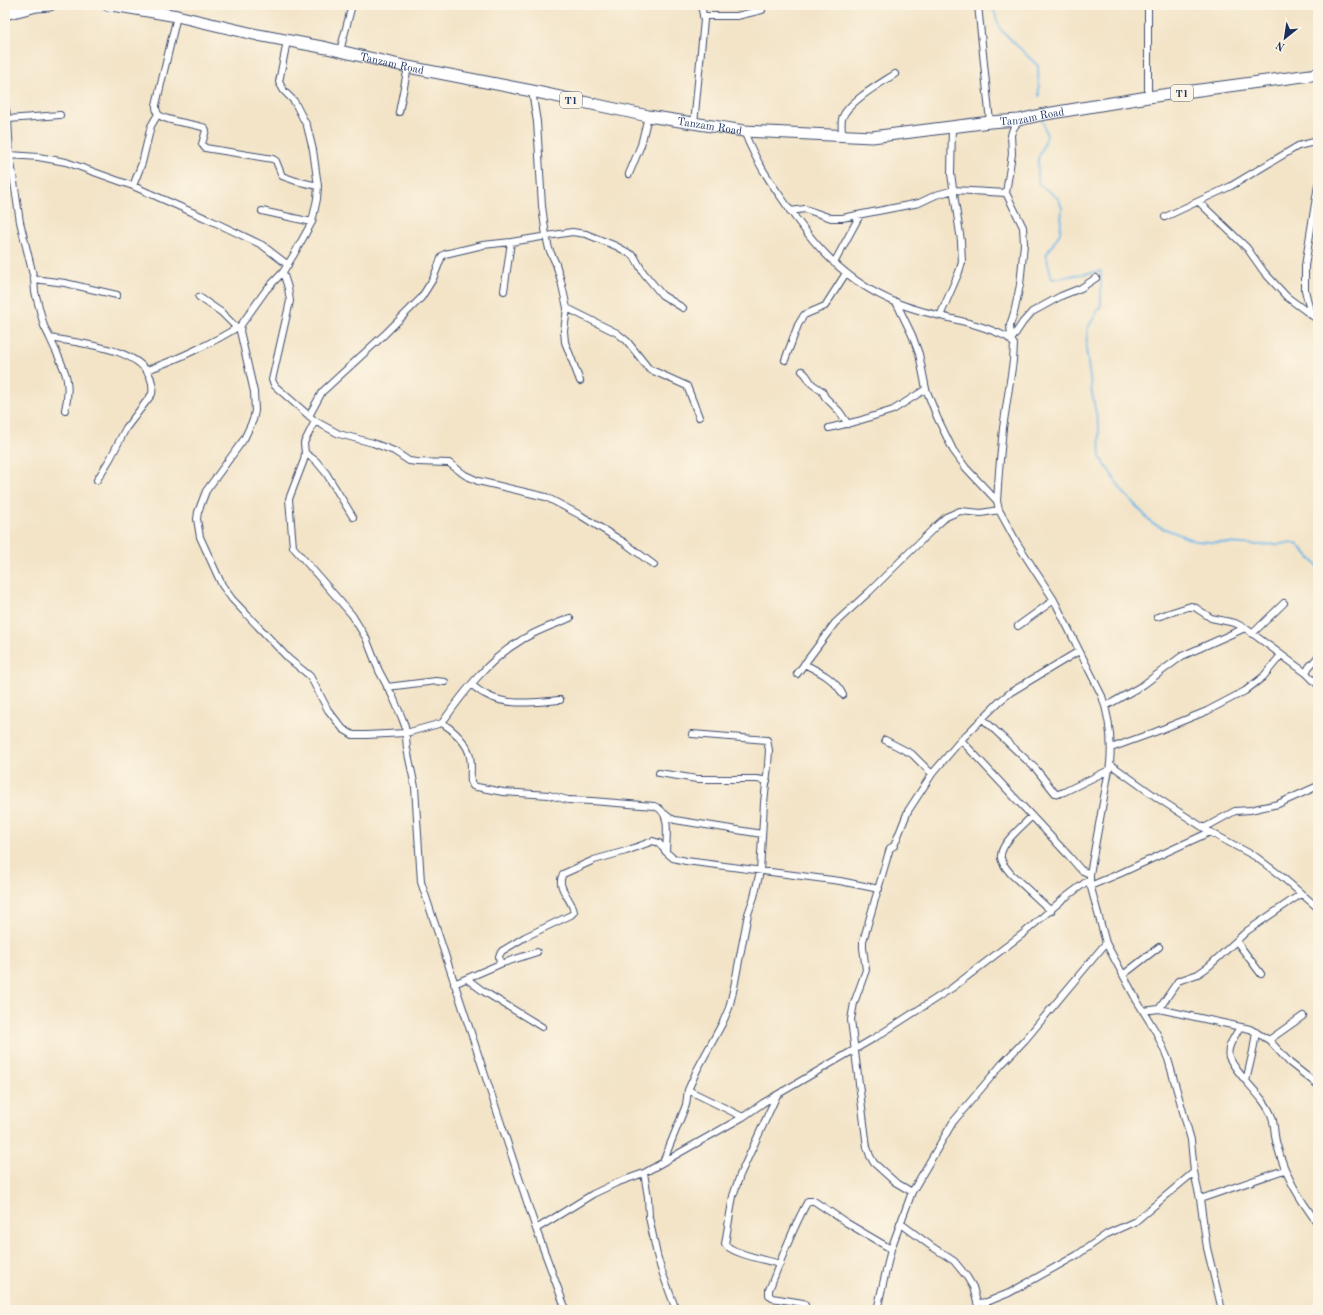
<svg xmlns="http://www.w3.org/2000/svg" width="1323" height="1315" font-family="'Old Standard TT',serif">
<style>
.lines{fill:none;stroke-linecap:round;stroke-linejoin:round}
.stream{stroke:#72b8e9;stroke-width:2}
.street-casing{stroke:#3b4a6e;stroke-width:8}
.highway-casing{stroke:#3b4a6e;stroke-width:13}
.street{stroke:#fff;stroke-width:6}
.highway{stroke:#fff;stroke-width:11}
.labels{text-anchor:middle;stroke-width:3;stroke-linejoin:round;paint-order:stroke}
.shield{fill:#fcf5e5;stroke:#5e6a86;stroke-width:1}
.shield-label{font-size:10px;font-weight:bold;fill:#1b2f5e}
.street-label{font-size:11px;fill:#1b2f5e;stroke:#fcf5e5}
</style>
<rect width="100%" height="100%" fill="#fcf5e5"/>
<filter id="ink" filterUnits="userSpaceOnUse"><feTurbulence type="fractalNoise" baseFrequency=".025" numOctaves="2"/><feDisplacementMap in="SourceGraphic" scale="8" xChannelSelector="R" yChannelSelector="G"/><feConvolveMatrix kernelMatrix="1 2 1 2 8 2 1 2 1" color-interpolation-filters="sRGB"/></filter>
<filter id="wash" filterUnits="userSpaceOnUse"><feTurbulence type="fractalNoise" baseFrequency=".012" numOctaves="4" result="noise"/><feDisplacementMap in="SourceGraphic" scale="16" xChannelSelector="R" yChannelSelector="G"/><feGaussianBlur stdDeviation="0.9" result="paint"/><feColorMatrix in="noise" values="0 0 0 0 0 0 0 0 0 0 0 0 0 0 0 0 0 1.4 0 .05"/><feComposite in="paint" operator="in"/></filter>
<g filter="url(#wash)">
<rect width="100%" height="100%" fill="#f3e4c8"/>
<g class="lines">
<path class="stream" d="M992 5 1000 29 1038 66 1039 96
M1042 119 1047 136 1038 159V183L1059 199 1062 209 1060 233 1046 255 1052 279 1101 271V305L1088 328 1086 348 1092 393 1099 429 1100 457 1123 492 1153 524 1195 541 1258 545 1297 543 1318 567"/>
</g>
</g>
<g filter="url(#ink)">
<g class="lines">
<g class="street-casing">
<path id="street" d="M978 5 990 122
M1148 5V97
M177 16 156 105C156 109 156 111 158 114 165 122 194 123 205 128L206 130 202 144 205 148 273 159 276 161 282 176 296 181 318 186
M703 16H737L762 10
M287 41 279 82 284 91 294 101 307 126 313 150 318 186 317 199 312 222 293 256 283 272 266 290 241 325 240 331 254 392 255 411 253 420 244 439 206 491 198 512 197 519 200 537 222 585 232 599 289 659 310 676 328 710 343 729 353 735H366L406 733 442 723C452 729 468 743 470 757 472 765 470 774 471 782L473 786 477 787 503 792 549 795 568 800 592 801 654 806C672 811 666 838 666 852L673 858 686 861 840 881 879 889
M340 51 352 5
M532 91 537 122 542 206 546 236 549 249 556 264 561 281 567 308 564 331 565 342 580 381
M5 106 8 119 10 155 20 222 34 279 35 292 44 326 50 338C80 344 159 348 152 394L126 428 110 459 97 480
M399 112 408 67
M8 119 60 115
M694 124 704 20 701 5
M744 131C753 156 767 178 783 200 813 244 844 281 895 302 930 317 970 319 1005 336 1009 337 1011 341 1014 344L1013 361 1003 428 999 471 997 501 999 510 1017 543 1054 600 1102 696C1109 717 1112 742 1110 764L1090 874V884L1106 943 1137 1001 1156 1032 1168 1059 1191 1140 1194 1172 1200 1199 1207 1248 1222 1310
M842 135C842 130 841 124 842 119 846 103 881 83 895 74
M10 155 38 157 66 162 133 186 212 221 262 245 288 265
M629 174 641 145 648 116
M133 186 142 163 151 126 158 114
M1199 202 1247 248 1264 272 1287 297 1318 320
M262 211 312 222
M790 211 805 209 831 218H842L919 203 936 195 954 190 1006 193
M1165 217 1231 186 1298 146 1318 141
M834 263 860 215
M283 272 288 288 290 301 272 380 275 386 315 421 339 434 373 443 394 451 409 461 417 462 449 463 465 475 478 481 546 497 580 515 604 530 625 543 654 565
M34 279 65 283 117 295
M504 291 511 242
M199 297 221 312 236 327
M896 302 912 335 919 354 926 389 937 417 953 450 966 468 997 501
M567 308 617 333 627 341 649 369 687 386 699 417
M1311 315 1305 290V266L1318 185
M940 316 959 272 962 262 961 241 951 174 952 127
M50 338C62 366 73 377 65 410
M1011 340 1010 325 1014 313 1020 285 1024 244 1023 227 1006 193 1012 154 1011 135 1013 129 1019 120
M1011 340 1023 322 1032 312 1061 296 1081 288 1096 278
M785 360 798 325 804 315 825 306 846 273
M147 370C176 360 215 342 241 325
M802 371 806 375 812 384 822 391 825 397 839 411 848 424
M309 416 322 392 385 334 421 298 433 279 442 256 445 254 483 245 511 242 572 232 586 234 616 246 634 256 643 272 662 295 683 308
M315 421 304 443 305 453 304 460 289 499 293 547 352 615 366 638 379 671 393 697 402 718 405 726 407 749 415 787 421 882 536 1229 566 1310
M829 428 858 421 893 410 926 389
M305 453 316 461 326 473 353 517
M1157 617 1191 606 1196 608 1211 618 1235 623 1245 628 1306 673 1318 685
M1018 626 1054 600
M1252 634 1284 603
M804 664C820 672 835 679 843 695
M1306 673 1309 667 1318 657
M797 674 835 623 869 592 935 527 946 517 960 511 981 513 999 510
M472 685C476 688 480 692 485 694 507 707 535 702 560 700
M387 687 436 681 445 682
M1106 706 1143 685 1182 656 1245 628
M983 719 1036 769 1055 793 1058 794 1064 792 1109 770
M442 723C463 693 488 660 520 641 535 631 554 625 570 618
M885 740 912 754 932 774
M961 740 1069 856 1081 870 1090 874
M1111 748 1155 732 1207 711 1245 691 1263 677 1281 655
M1110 764 1159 799 1210 832 1256 857 1281 876 1318 908
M659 773 697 779H757L767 781
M665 814 670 818 675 820 762 834
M1032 816C1023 826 999 844 1001 858 1002 864 1007 869 1011 874L1051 911
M1204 828 1235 811 1250 810 1278 804 1318 786
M1090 886 1121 873 1210 832
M1237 942 1261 974
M500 964 499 956 502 951 525 937 571 915 574 912C572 898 555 888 563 874L594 860 626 851 653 841 659 843 666 852
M1123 975 1159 947
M467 979 483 991 542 1027
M454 984 500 964 537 952
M1159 1009 1178 981 1198 974 1208 967 1247 931 1301 894
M1143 1011 1159 1009 1250 1029 1269 1040 1290 1063 1318 1085
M1240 1027C1236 1035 1226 1047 1229 1057 1239 1079 1264 1095 1272 1117 1275 1126 1274 1136 1277 1145 1285 1176 1299 1198 1318 1224
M1269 1040 1303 1016
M1246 1081 1253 1051 1256 1032
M688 1090 743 1117
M777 1095 740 1175 733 1196 725 1244C732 1254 767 1260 780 1264
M663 1162 686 1105 688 1090 697 1070 723 1022 729 1008 734 987 748 914 754 897 760 871 764 803 768 765 769 750 767 740 692 734
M644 1173 648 1197 649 1217 657 1255 661 1269 676 1310
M912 1192 895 1182 874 1163 870 1156 867 1147 851 1020 854 1003 866 970 863 948V941L890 848 894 846 908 811 932 774 961 740 1000 701 1011 692 1079 651
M1200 1199 1284 1170
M900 1223 931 1246 954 1261 967 1277 973 1287 979 1310
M536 1229 593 1194 616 1183 644 1173 743 1117 763 1103 876 1037 952 988 1024 933 1062 900 1090 879
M978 1303 987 1302 1009 1293 1077 1255 1107 1234 1136 1221 1194 1172
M806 1310 805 1305 803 1303 772 1298 769 1295V1290C781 1260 792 1229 808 1201H814L847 1223 891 1249
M877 1310 891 1249 912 1192 953 1122 1002 1064 1025 1040 1106 943"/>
</g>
<g class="highway-casing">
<g id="highway">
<path id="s1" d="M108 5 119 6 177 16 258 35 327 48 408 67 532 91 648 116 744 131 872 137 990 122 1019 120 1040 115 1148 97 1318 74"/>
<path d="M5 14 37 6 50 5"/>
</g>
</g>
<use href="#street" class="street"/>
<use href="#highway" class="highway"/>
</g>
</g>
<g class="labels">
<g class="shield">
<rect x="1171" y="85" width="22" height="16" rx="3"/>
<rect x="560" y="92" width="22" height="16" rx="3"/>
</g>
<g class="shield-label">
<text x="1182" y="97">T1</text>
<text x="571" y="104">T1</text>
</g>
<g class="street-label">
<text dy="4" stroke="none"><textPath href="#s1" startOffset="290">Tanzam Road</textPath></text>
<text dy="4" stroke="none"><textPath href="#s1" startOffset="938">Tanzam Road</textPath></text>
<text dy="4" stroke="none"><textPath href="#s1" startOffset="614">Tanzam Road</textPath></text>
</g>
</g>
<rect width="1323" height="1315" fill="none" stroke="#fcf5e5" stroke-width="20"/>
<g transform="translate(1285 38) rotate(210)" stroke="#fcf5e5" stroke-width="3" paint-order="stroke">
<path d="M0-3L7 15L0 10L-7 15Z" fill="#1b2f5e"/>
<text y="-6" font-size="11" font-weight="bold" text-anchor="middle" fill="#1b2f5e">N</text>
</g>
</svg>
